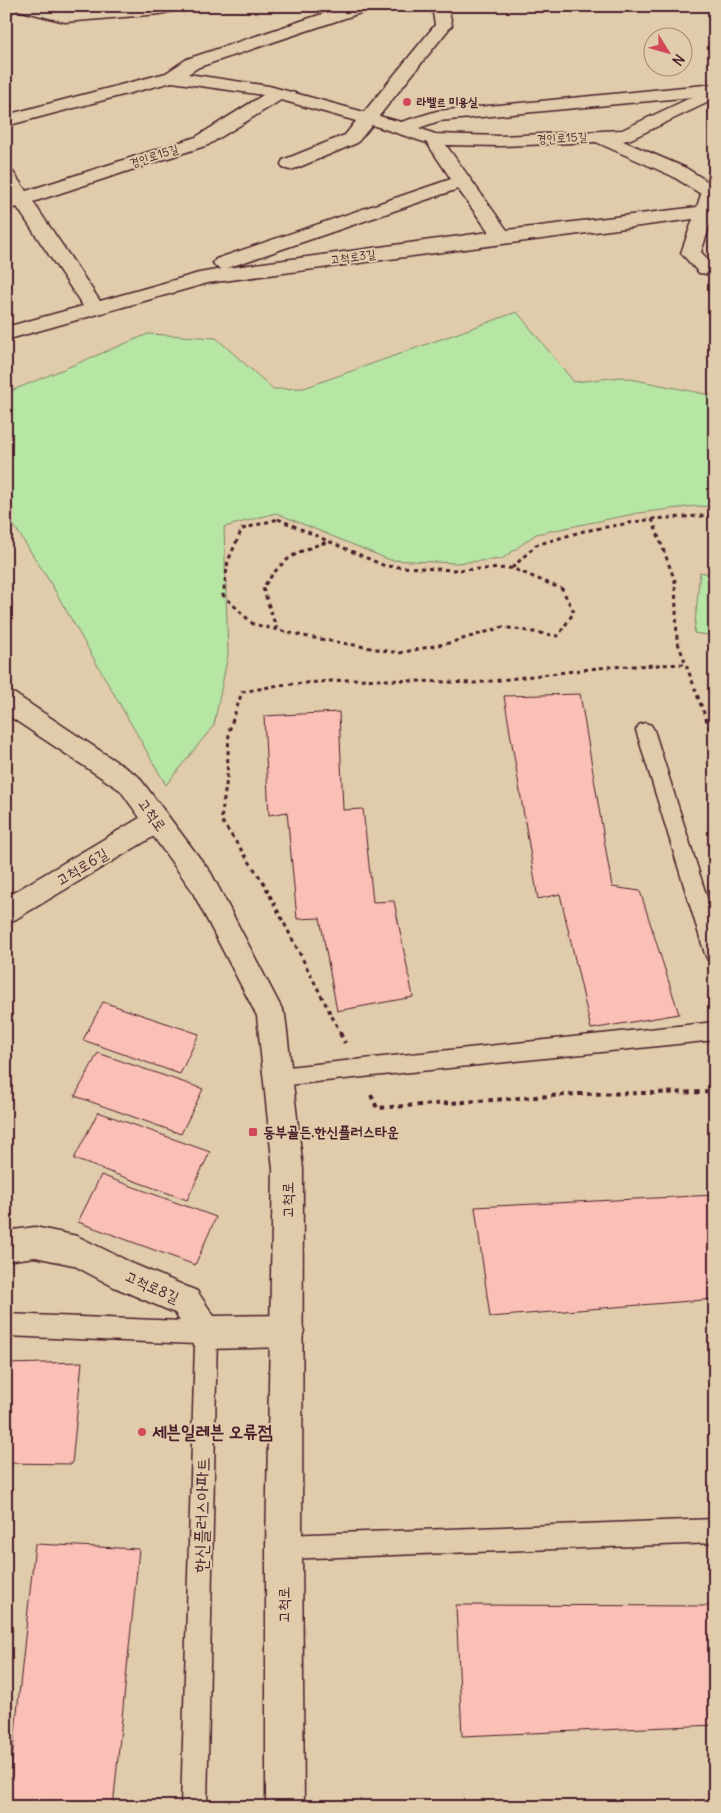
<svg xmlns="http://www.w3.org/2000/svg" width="721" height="1813" font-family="Delius,'Poor Story',sans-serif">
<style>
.green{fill:#b6e5a4;stroke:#808268}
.building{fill:#fabfb5;stroke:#4a1f2b}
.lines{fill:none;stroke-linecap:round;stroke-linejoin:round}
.service-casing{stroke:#4a1f2b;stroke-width:3}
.minor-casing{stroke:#4a1f2b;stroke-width:3}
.secondary-casing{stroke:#4a1f2b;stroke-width:3}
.path-far1{stroke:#4a1f2b;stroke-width:3;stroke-dasharray:4 4;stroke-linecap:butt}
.path{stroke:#4a1f2b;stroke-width:4;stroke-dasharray:4.5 4.5;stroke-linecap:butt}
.service{fill:#e0cbaa;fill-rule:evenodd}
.minor{fill:#e0cbaa;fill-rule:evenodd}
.secondary{fill:#e0cbaa;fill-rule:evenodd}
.poi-dot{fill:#d1495b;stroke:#e0cbaa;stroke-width:2}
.labels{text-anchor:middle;stroke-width:4;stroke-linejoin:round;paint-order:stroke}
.far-poi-label{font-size:12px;font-weight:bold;fill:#4a1f2b;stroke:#e0cbaa;text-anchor:start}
.far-street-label{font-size:12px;fill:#4a1f2b;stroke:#e0cbaa}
.street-label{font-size:15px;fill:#4a1f2b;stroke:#e0cbaa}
.poi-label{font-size:15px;font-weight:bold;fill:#4a1f2b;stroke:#e0cbaa;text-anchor:start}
.near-poi-label{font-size:18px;font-weight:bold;fill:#4a1f2b;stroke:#e0cbaa;text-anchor:start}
.near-street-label{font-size:18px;fill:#4a1f2b;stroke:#e0cbaa}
</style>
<rect width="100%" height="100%" fill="#e0cbaa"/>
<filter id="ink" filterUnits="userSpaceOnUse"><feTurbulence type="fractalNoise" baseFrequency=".02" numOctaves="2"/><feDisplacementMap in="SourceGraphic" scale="10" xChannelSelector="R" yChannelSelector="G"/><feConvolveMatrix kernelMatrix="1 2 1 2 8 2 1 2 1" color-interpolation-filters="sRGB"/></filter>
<g filter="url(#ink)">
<path class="green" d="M517 312 574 382 621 377 710 395 715 399V507L695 506 638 513 536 534 502 559 456 563 390 560 276 513 224 527 228 655 214 725 166 785 50 582 6 513V393L148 334 216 338 273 389 304 388Z
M700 572 715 575V636L694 633Z"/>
<path class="building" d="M580 694 612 887 640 891 679 1014 591 1029 560 894 538 899 504 696Z
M339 712 343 810 363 809 373 902 394 901 413 997 337 1011 320 918 297 919 287 812 269 815 264 716Z
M103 1002 199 1034 180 1074 83 1040Z
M98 1053 203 1089 181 1134 75 1096Z
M98 1112 210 1152 187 1200 74 1159Z
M101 1175 216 1217 195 1265 78 1222Z
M715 1195V1299L490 1317 475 1207Z
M82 1362 72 1464 6 1463V1364Z
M35 1544 139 1549 113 1807H7Z
M456 1605 715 1606V1725L462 1736Z"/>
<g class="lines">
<g class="service-casing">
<path id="service" d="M645 723 651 725 654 730 715 923V962L708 960 705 954 636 730 639 725Z
M715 1022V1040L278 1086 271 1083 268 1077 271 1071 278 1068Z
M6 1314 206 1322 214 1325 217 1333 207 1807H181L195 1344 6 1336Z
M715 1519V1543L284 1559 276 1555 272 1547 276 1539 284 1535Z"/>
</g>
<g class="minor-casing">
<path id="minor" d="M16 6H44L65 12 133 6H179L177 10 160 14 65 22 18 10Z
M346 6H371L369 10 199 67 188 74 269 86 364 112 435 25 432 6H448L452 25 379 116 401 122 437 111 715 84 713 100 631 139 623 141 686 168 715 186V216H713L701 252 711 263H715V275L699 273 681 253 693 219 208 283 6 340V327L83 306 17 207 6 210V198L10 196 6 190V170L13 172 26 191 196 137 263 95 172 82 6 126V115L166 73 187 59ZM692 97 622 130 501 136 435 134 419 128 439 121ZM281 100 356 121 345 135 283 160 281 164 283 168 290 170 297 168 357 143 372 125 427 143 451 179 216 259 213 263 216 267 222 269 199 273 100 301 33 202 208 145ZM596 142 672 176 701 194 697 207 507 230 446 145 501 146ZM458 189 489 232 227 268 230 267Z
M157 810 166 813 170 821 166 829 16 919 6 923V897L148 813Z
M35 1227 77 1236 136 1265 197 1291 214 1316 288 1315 300 1319 304 1331 300 1343 288 1347 206 1349 194 1345 175 1313 114 1287 73 1265 35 1257 6 1261V1231Z"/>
</g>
<g class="secondary-casing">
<path id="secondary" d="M6 691 15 694 138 776 211 873 285 1015 303 1169 302 1547 304 1807H266V1547L273 1169 257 1016 191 889 120 790 6 714Z"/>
</g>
<path class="path-far1" d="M278 519 385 566 452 570 512 568 562 589 574 612 558 636 503 627 449 643 399 653 303 636 253 624 223 595 228 561 242 529Z
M652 519 675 581 677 640 715 743
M512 568 536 545 584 531 652 519 715 515
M277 630 263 588C282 559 294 552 327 542
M341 1034 263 882 221 820 227 778 229 731 242 692 280 685 357 679 475 683 607 667 686 664"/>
<path class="path" d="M340 1033 345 1043
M371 1095 377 1108 579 1094 715 1092"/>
<use href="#service" class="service"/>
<use href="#minor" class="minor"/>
<use href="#secondary" class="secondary"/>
</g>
</g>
<g class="poi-dot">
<circle cx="407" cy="102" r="5"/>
<rect x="248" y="1127" width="10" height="10" rx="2.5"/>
<circle cx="142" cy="1432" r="5"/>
</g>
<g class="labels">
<g class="far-poi-label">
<text x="417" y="106">라벨르 미용실</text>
</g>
<g class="far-street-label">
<text transform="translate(562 138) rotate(-3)" y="4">경인로15길</text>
<text transform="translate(154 156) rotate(-18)" y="4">경인로15길</text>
<text transform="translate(353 257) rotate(-8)" y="4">고척로3길</text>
</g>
<g class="street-label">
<text transform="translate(152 815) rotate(54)" y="5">고척로</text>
<text transform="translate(82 867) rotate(-31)" y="5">고척로6길</text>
<text transform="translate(288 1200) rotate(-90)" y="5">고척로</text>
<text transform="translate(152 1287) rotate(24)" y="5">고척로8길</text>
<text transform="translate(284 1605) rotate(-90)" y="5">고척로</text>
</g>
<g class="poi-label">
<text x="263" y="1137">동부골든.한신플러스타운</text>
</g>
<g class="near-poi-label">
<text x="152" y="1438">세븐일레븐 오류점</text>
</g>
<g class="near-street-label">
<text transform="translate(202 1515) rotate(-89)" y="6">한신플러스아파트</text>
</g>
</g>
<rect width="721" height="1813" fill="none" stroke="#e0cbaa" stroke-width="25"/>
<rect x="12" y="12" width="696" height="1788" fill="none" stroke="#4a1f2b" stroke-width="2" filter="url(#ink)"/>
<g transform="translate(668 52) rotate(127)"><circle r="24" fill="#e0cbaa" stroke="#a48677"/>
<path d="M0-4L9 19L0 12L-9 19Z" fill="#d1495b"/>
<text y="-8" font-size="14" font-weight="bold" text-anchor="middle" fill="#4a1f2b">N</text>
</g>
</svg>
